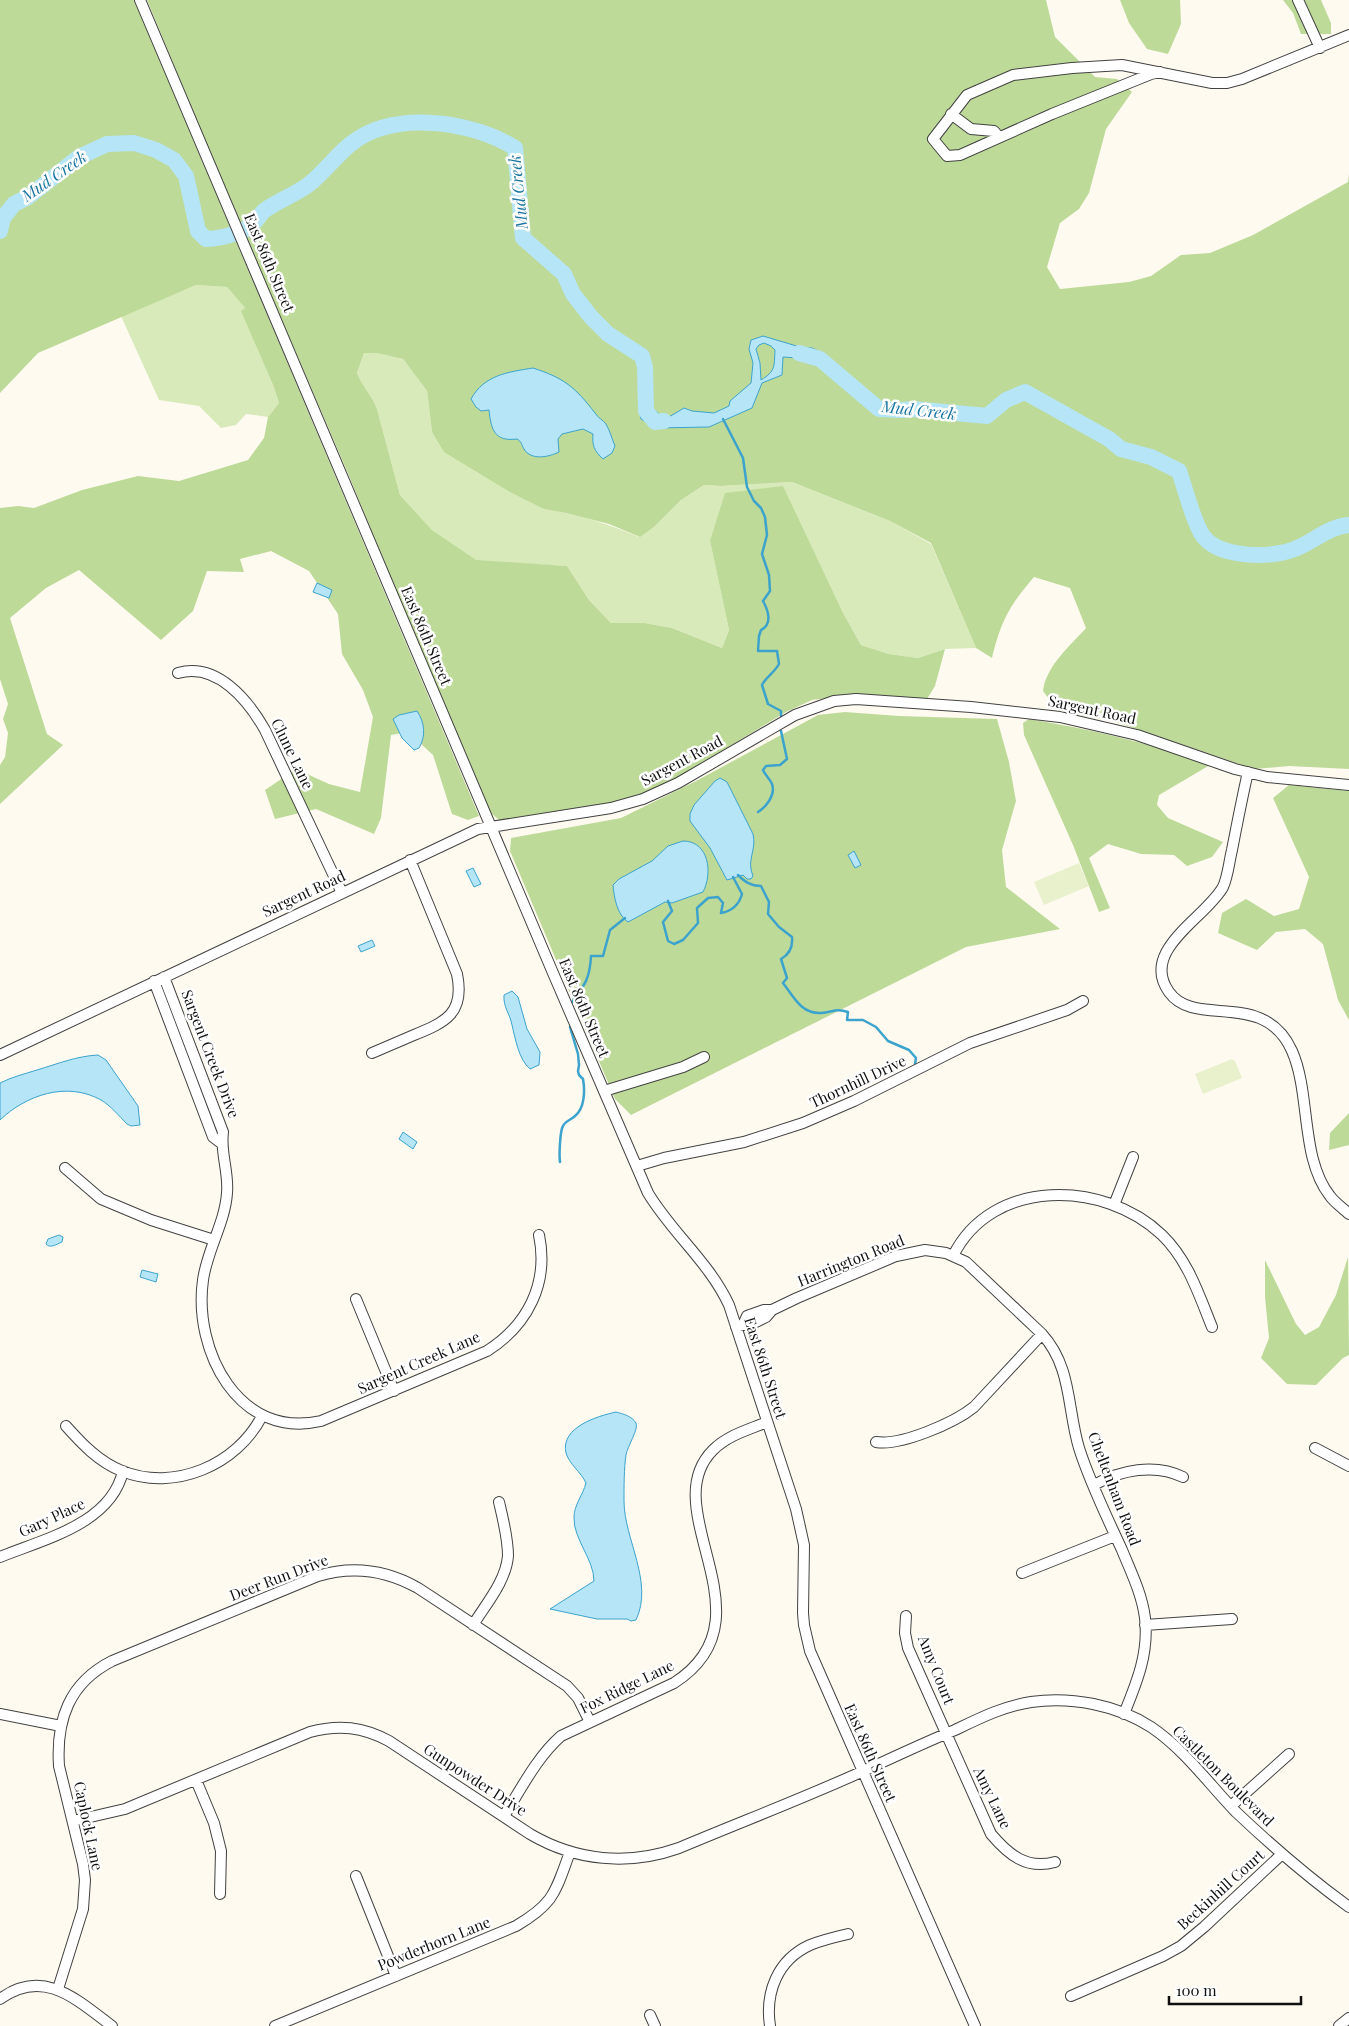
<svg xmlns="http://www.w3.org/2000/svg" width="1349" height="2026" font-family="'Playfair Display',serif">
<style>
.green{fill:#d8eaba}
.forest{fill:#beda99}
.pitch{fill:#e8f1cc}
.water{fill:#b5e5f6;stroke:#3ca3cd;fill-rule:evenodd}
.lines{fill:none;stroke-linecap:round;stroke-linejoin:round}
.stream{stroke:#3ca3cd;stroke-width:2.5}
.river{stroke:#b5e5f6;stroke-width:16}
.minor-casing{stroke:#424242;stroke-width:12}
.minor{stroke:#fff;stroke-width:10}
.labels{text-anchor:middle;stroke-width:5;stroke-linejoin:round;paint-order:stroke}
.street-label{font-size:15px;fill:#0f0f0f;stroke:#fff}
.water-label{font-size:16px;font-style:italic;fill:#1774a1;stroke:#fff}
</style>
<rect width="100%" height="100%" fill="#fffaf0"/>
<path class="green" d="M196 285 227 287 245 308 242 311 273 385 279 403 268 417 246 414 236 425 221 428 199 406 159 400 121 316Z
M364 353H376L403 359 427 391 432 432 544 509C578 514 608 524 639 537L654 527 681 500 704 485 721 486 792 482 890 521 931 544 976 648 945 649 918 658 889 654 861 645 842 611 710 541 729 630 722 648 672 628 645 623H611L589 600 567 566 476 561 432 530 400 495 377 409C372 395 362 386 357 373Z"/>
<path class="forest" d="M0 0H134L479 816 468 820 452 814 433 755 408 732 391 735 381 818 374 834 316 809 275 819 265 790 296 769 329 784 360 792 373 717 363 690 342 654 338 614 309 571 271 551 240 559 244 572 207 571 193 611 161 640 79 570 46 588 10 618 47 734 63 745 0 804V765L5 757 8 733 3 719 8 704 0 679V508L18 506 34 508 82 490 138 476 179 481 248 460 264 438 268 417 279 403 273 385 241 311 245 308 227 287 196 285 38 353 0 393Z
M147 0H1046L1055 37 1095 77 1117 79 1132 92 1106 129 1089 193 1079 209 1060 223 1047 267 1060 289 1129 282 1151 276 1181 255 1210 253 1253 235 1348 182 1349 174V769L1289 766 1254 769 1110 720 1059 713 1043 691C1046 666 1070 646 1086 628L1070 588 1034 577C1009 606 1001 621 992 658L976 648 931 543 890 521 792 482 721 486 704 485 681 500 654 527 640 537 609 524 566 513 544 509 510 492 444 452 432 432 427 391 403 359 376 353H364L357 373C362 386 372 395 377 409L400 495 432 530 476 560 567 566 589 600 611 623H645L672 628 722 648 729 630 710 541 725 493 783 486 842 611 861 645 889 654 918 658 945 649 935 686 927 699 853 695 812 700 786 712 684 774 652 791 627 801 515 819 499 820 491 813 466 760 349 476 220 176Z
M1120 0H1180L1181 24 1168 54 1147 49 1129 23Z
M1283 0H1321L1331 23V34H1301L1293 13Z
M845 712 899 716 997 719 1009 762 1016 801 1002 850 1006 887 1060 929 966 947 631 1115 615 1099 510 851 511 838 621 818 698 780 818 715Z
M1029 719C1090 729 1152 743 1210 765L1159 795 1157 805 1168 818 1223 842 1212 857 1187 866 1174 855 1141 854 1108 844 1089 858 1110 908 1099 912 1073 845 1024 735 1023 723Z
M1289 785 1349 791V1020L1338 1000 1323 944 1305 929 1276 932 1257 950 1218 933 1222 913 1246 899 1274 916 1299 909 1309 877 1273 798Z
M1349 1113V1145L1329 1150 1330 1133Z
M1348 1257 1349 1355 1343 1358 1316 1385 1287 1384 1261 1358 1269 1338 1265 1297V1260L1296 1324 1305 1335 1319 1327 1336 1295Z"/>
<path class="pitch" d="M1079 863 1089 886 1044 905 1034 882Z
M1232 1059 1235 1061 1242 1078 1203 1094 1195 1074Z"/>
<path class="water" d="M763 336 800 347 812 348 825 354 816 364 797 358 783 357 782 375 762 383 752 408 709 427 656 428 641 419 640 413 655 410 659 414 669 417 684 408 692 411 714 413 729 406 730 401 751 383 753 363 749 349 751 340ZM764 343 771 346 775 350C774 366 776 371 761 380L760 363 756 349 759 345Z
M533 368C564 378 575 387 595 413 598 418 603 420 606 424 610 431 612 439 615 446L612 453 603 459C594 451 592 445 593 434L583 429 562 434 558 439 559 452C549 457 531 461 524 449 521 444 522 442 517 439 494 442 491 429 489 410L481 411 476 407 471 399C484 375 508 372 533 368Z
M317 583 332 590 329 598 313 592Z
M417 711C425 723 426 736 419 748L414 750 402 738 393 719 399 715Z
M720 778 727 782 753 834C757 850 746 860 753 876L751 879H747L743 875 727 880 710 848 690 821V814L694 805 715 781Z
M683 841C709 841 713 873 703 892L672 903 665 902 628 922C617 915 614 897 613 885L619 879 652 861 668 846Z
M854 851 861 865 855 868 848 855Z
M473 868 481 884 474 887 466 871Z
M372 940 375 946 361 952 358 946Z
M512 991 518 997 527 1029 540 1052 539 1065 530 1069C519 1060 515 1038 512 1025 510 1014 503 1007 504 995Z
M98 1055 106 1060 138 1106 140 1125 131 1126 127 1124C119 1116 111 1106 101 1100 67 1081 26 1095 0 1120V1083C12 1077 24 1074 37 1070 57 1064 77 1056 98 1055Z
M403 1132 417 1142 413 1149 399 1139Z
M59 1235 63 1237 62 1242C57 1244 50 1249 46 1244L48 1239Z
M142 1270 158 1274 156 1282 140 1277Z
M616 1412C623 1414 632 1416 636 1423 639 1429 627 1447 626 1455 624 1468 624 1487 624 1501 624 1539 654 1582 636 1620L631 1621 627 1619H597L550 1609 594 1581C594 1559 573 1539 574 1517 574 1505 583 1495 586 1483 581 1472 569 1464 566 1453 560 1427 598 1416 616 1412Z"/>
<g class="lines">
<path class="stream" d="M723 419 743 458 747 487 754 501 761 508 765 517 767 535 762 554 769 575 770 591 763 601C768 610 773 624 761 630L759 636 758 651H777L779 664C774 673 766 677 762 685L768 704 781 711V716
M758 812C766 807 776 795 772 784 770 779 765 775 763 770L766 766 780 765 787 759 781 731
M738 875C745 882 751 886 761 886L769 902 768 914 779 927 792 937C793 947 790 954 781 959L787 978 783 983C794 997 801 1014 821 1013 833 1012 836 1008 848 1012L847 1020H863L876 1027 888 1041 909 1050 916 1058 915 1064
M668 901 672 911 663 922 668 941 674 944 683 940 698 923 697 908 708 898 718 897 723 903 721 913C732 911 739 905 742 894L733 877
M572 1002C585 985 590 978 591 956H603L610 930 625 918
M560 1162C559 1155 560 1131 563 1126 565 1121 571 1120 575 1116 585 1108 585 1090 583 1079L579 1075 578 1071 579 1065 578 1054 570 1027"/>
<path class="river" d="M0 231 3 218 14 204 28 197 79 157 107 144 134 143 156 150 174 160 186 176 198 231 206 239C219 239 243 233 253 224 257 220 260 214 265 210 278 201 294 195 308 185 324 173 336 155 352 143 395 110 472 121 515 148L523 238 564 274 573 294 591 317 608 334 642 356 645 367 646 411 655 422 664 421
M799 353 820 359 879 409 901 410 913 409 987 416 1006 400 1025 392 1109 439 1121 449 1151 457 1179 471C1186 491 1191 514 1201 533 1216 559 1273 559 1297 548 1314 541 1330 526 1349 525"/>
<g class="minor-casing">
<path id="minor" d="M140 0 553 973 648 1193C672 1233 709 1262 729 1305L796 1509 804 1545 803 1613 804 1625 810 1651 975 2026
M1298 0 1320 48
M1160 72 1151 74 1052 114 960 155 947 156 933 139 967 95 1013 75 1072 68 1122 65 1212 83H1227L1242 79 1349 35
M951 114 971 129 994 131 999 137
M178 673C217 662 248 700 265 730L342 893
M1248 772C1242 798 1237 824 1232 850 1229 862 1228 876 1223 887 1206 918 1139 950 1169 992 1195 1029 1264 988 1292 1051 1311 1094 1300 1158 1330 1196 1335 1203 1343 1208 1349 1214
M164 977 223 1132C220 1152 229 1172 227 1193 225 1223 207 1250 203 1280 193 1351 239 1440 321 1421L487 1351C528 1325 549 1283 539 1235
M154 981 213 1137 221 1143
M372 1053C386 1047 400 1041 414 1035 446 1022 465 1013 457 974L410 860
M0 1055 478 829 611 808 643 799 678 783 795 715 834 701 856 699 971 707 1060 717 1137 735 1235 769 1267 777 1349 785
M604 1091 683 1067 704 1057
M637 1166 664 1158 744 1142 803 1123 854 1101 970 1043 1067 1010 1083 1001
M65 1168 101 1199 151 1220 214 1240
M1114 1205 1133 1157
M953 1256C992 1177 1105 1180 1162 1235 1188 1260 1199 1295 1212 1327
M356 1299 394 1391
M743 1325 747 1316 764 1310H772
M736 1327 743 1325H750L766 1317 772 1310 797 1298 896 1256 925 1250 946 1253 966 1262 1042 1334C1072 1367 1067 1408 1079 1448 1090 1483 1107 1517 1122 1550 1131 1572 1142 1594 1145 1618 1149 1653 1137 1682 1124 1714
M66 1426C82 1444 99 1462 122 1471 174 1492 237 1465 262 1416
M876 1442C901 1446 954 1423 974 1407L1042 1334
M1315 1448 1349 1466
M1094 1485C1120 1470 1155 1463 1183 1477
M0 1557C44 1539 111 1524 123 1471
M1022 1573 1115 1536
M906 1616 905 1633 908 1648 991 1834C1008 1854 1026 1870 1055 1862
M473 1625C486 1604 506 1581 508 1556 508 1538 503 1519 499 1502
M1145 1625 1232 1619
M0 1714 61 1726
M196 1780 214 1823 221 1851 220 1894
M1231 1806 1289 1754
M504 1816C521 1789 537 1757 561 1736L674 1683C776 1618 653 1510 713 1450 728 1435 748 1430 767 1422
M73 1821 125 1809 310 1732C339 1724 363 1727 389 1741L530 1834C576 1861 628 1866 679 1848 743 1821 807 1797 870 1768 898 1755 926 1742 955 1730 980 1718 1004 1706 1031 1702 1071 1696 1117 1705 1151 1727 1185 1750 1208 1783 1236 1812 1272 1846 1309 1878 1349 1907
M356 1876 396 1976
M58 1989 83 1909 85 1880 83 1864 59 1766C56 1720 69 1683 112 1661L318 1576C354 1565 386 1570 418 1588L567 1686 578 1698 590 1722
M1071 1996 1163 1956 1181 1946 1204 1927 1282 1854
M0 1999C44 1967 77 2000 112 2026
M650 2015 655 2026
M275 2026 516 1926C555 1903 555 1892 570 1852
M770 2026C765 1993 777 1960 810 1945 822 1940 835 1937 848 1934
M1339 2026 1349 2018"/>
</g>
<use href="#minor" class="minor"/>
</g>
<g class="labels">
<g class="street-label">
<text transform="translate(269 263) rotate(67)" y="5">East 86th Street</text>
<text transform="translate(426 636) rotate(67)" y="5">East 86th Street</text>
<text transform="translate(1092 710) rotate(12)" y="5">Sargent Road</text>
<text transform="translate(292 754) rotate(64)" y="5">Clune Lane</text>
<text transform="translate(682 761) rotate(-28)" y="5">Sargent Road</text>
<text transform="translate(304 894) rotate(-25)" y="5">Sargent Road</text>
<text transform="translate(584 1008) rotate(67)" y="5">East 86th Street</text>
<text transform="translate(210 1054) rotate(69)" y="5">Sargent Creek Drive</text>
<text transform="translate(858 1082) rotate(-25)" y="5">Thornhill Drive</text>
<text transform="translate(851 1261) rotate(-22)" y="5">Harrington Road</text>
<text transform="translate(419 1363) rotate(-24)" y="5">Sargent Creek Lane</text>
<text transform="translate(765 1368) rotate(72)" y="5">East 86th Street</text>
<text transform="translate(1114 1489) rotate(69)" y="5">Cheltenham Road</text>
<text transform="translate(52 1518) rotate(-25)" y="5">Gary Place</text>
<text transform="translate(279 1578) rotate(-21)" y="5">Deer Run Drive</text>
<text transform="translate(936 1670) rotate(68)" y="5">Amy Court</text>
<text transform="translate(627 1687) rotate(-26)" y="5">Fox Ridge Lane</text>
<text transform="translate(870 1753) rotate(66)" y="5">East 86th Street</text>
<text transform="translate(1223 1776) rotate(45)" y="5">Castleton Boulevard</text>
<text transform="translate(475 1780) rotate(33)" y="5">Gunpowder Drive</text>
<text transform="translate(992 1798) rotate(64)" y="5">Amy Lane</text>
<text transform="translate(88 1826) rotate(78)" y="5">Caplock Lane</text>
<text transform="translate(1221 1890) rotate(-42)" y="5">Beckinhill Court</text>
<text transform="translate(434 1944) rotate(-22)" y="5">Powderhorn Lane</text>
</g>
<g class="water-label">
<text transform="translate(54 176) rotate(-35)" y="6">Mud Creek</text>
<text transform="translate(518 192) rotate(-96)" y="6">Mud Creek</text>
<text transform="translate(919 410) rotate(6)" y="6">Mud Creek</text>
</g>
</g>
<path d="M1169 1996v8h132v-8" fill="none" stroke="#0f0f0f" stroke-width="2.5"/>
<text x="1176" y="1996" font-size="15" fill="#0f0f0f" stroke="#ffffff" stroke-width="4" paint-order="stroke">100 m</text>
</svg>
